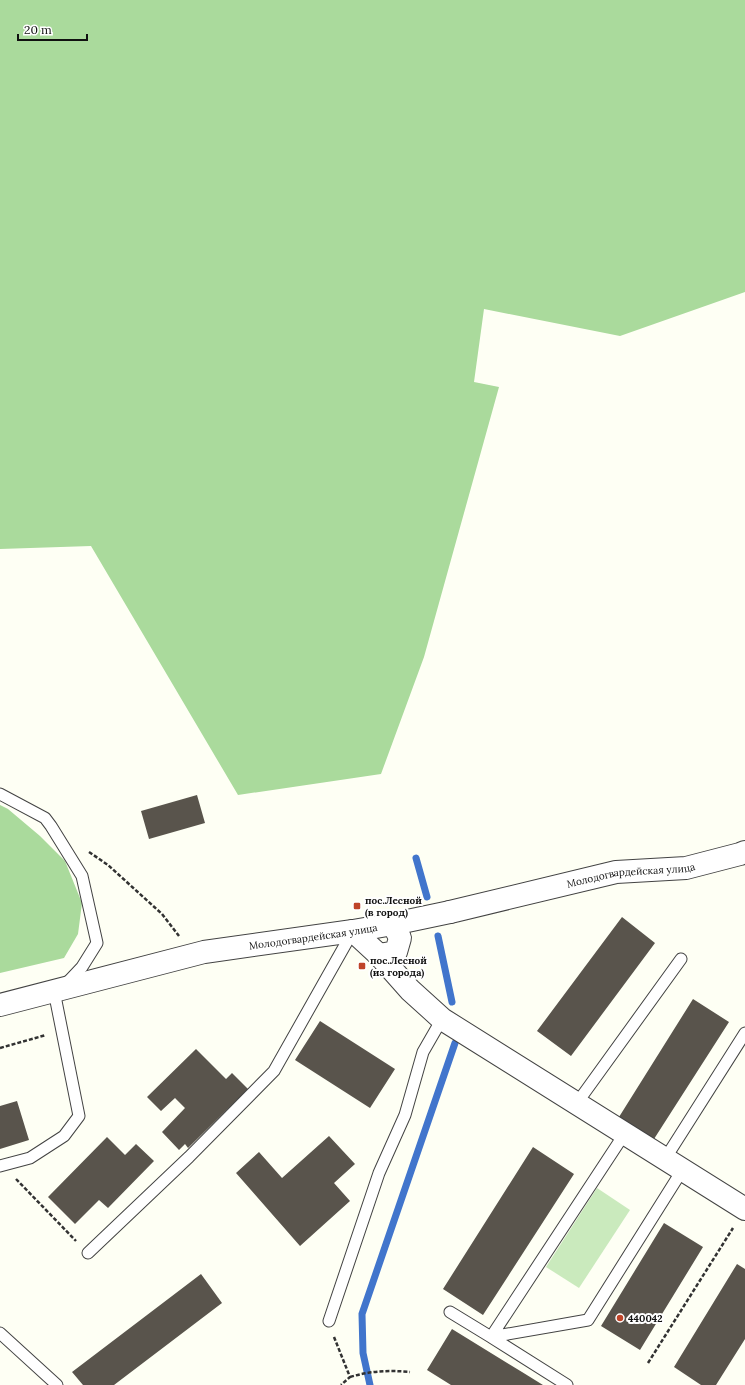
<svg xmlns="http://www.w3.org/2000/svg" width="745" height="1385" font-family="Lora,serif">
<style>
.green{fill:#caeabd}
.forest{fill:#aada9c}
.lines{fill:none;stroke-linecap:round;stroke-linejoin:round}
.stream{stroke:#4175cc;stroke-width:7}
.building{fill:#59544c}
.service-casing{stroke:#434343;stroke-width:13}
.minor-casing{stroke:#434343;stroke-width:24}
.tertiary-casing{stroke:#434343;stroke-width:24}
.path{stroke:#323232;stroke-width:2.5;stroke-dasharray:4 2;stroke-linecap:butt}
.service{stroke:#fff;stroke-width:11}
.minor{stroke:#fff;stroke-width:22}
.tertiary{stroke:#fff;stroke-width:22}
.poi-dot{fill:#bf4429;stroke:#fff;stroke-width:1.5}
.labels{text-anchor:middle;stroke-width:4;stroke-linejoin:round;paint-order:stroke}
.street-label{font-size:10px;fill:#101010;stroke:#fff}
.poi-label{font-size:10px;font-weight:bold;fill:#101010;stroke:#fff;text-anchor:start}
</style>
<rect width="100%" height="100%" fill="#fefff4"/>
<path class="green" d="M597 1188 630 1210 579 1288 546 1267Z"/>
<path class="forest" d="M0 0H745V292L620 336 484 309 474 382 499 387 424 657 381 774 238 795 91 546 0 549Z
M0 805 8 809 40 836 65 861 82 903 78 934 64 958 0 973Z"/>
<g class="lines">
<path class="stream" d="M416 858 427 897
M438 936 452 1002
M370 1385 363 1353 362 1314 455 1043"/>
</g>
<path class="building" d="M197 795 205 823 149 839 141 811Z
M622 917 655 943 571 1056 537 1031Z
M693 999 729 1022 654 1139 619 1117Z
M320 1021 395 1069 370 1108 295 1060Z
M196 1049 226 1079 232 1073 248 1089 188 1148 185 1144 179 1150 162 1132 185 1108 175 1098 161 1111 147 1097Z
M17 1101 29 1140 0 1149V1106Z
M329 1136 355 1164 334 1183 350 1201 300 1246 236 1173 259 1152 282 1178Z
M107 1137 125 1155 136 1144 154 1161 108 1208 99 1200 75 1224 48 1197Z
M533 1147 574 1174 483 1315 443 1289Z
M664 1223 703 1247 640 1350 601 1326Z
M737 1264 745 1269V1339L716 1385H701L674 1367Z
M201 1274 222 1303 114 1385H83L72 1372Z
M452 1329 522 1372 543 1385H451L427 1370Z"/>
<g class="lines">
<g class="service-casing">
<path id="service" d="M0 794 45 818 51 826 82 876 97 943 82 967 65 985
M577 1103 681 959
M665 1159 745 1033
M0 1166 30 1158 64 1136 79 1116 54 991
M88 1253 189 1157 274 1071 353 931
M450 1312 491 1337 625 1133
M329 1321 379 1173 405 1115 423 1052 442 1019
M0 1333 57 1385
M491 1337 588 1320 683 1169
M491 1337 567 1385"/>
</g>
<g class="minor-casing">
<g id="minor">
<path id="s1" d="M450 912 616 872 686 868 740 854 745 852"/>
<path d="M353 931 379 955 410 990 442 1019 745 1209"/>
<path d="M379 955 396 952 400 938 393 924"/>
</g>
</g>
<g class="tertiary-casing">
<g id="tertiary">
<path id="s2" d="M0 1005 204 952 353 931 393 924 450 912"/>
</g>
</g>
<path class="path" d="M89 852 108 865 162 914 179 936
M0 1048 46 1035
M16 1179 76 1241
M334 1337 350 1377 341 1385
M648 1363 733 1228
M350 1377C370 1371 389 1370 410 1372"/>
<use href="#service" class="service"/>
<use href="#minor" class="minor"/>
<use href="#tertiary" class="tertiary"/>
</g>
<g class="poi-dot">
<rect x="353" y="902" width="8" height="8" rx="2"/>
<rect x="358" y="962" width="8" height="8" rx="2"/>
<circle cx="620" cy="1318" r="4"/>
</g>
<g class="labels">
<g class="street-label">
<text dy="4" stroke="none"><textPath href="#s1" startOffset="185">Молодогвардейская улица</textPath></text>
<text dy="4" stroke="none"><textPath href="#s2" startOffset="321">Молодогвардейская улица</textPath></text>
</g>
<g class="poi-label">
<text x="365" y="904">пос.Лесной<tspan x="365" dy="12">(в город)</tspan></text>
<text x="370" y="964">пос.Лесной<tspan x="370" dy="12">(из города)</tspan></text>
<text x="628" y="1322">440042</text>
</g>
</g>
<path d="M18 34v6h69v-6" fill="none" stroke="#101010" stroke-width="2"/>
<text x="24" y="34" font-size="12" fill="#101010" stroke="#ffffff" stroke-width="3" paint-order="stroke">20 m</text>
</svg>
